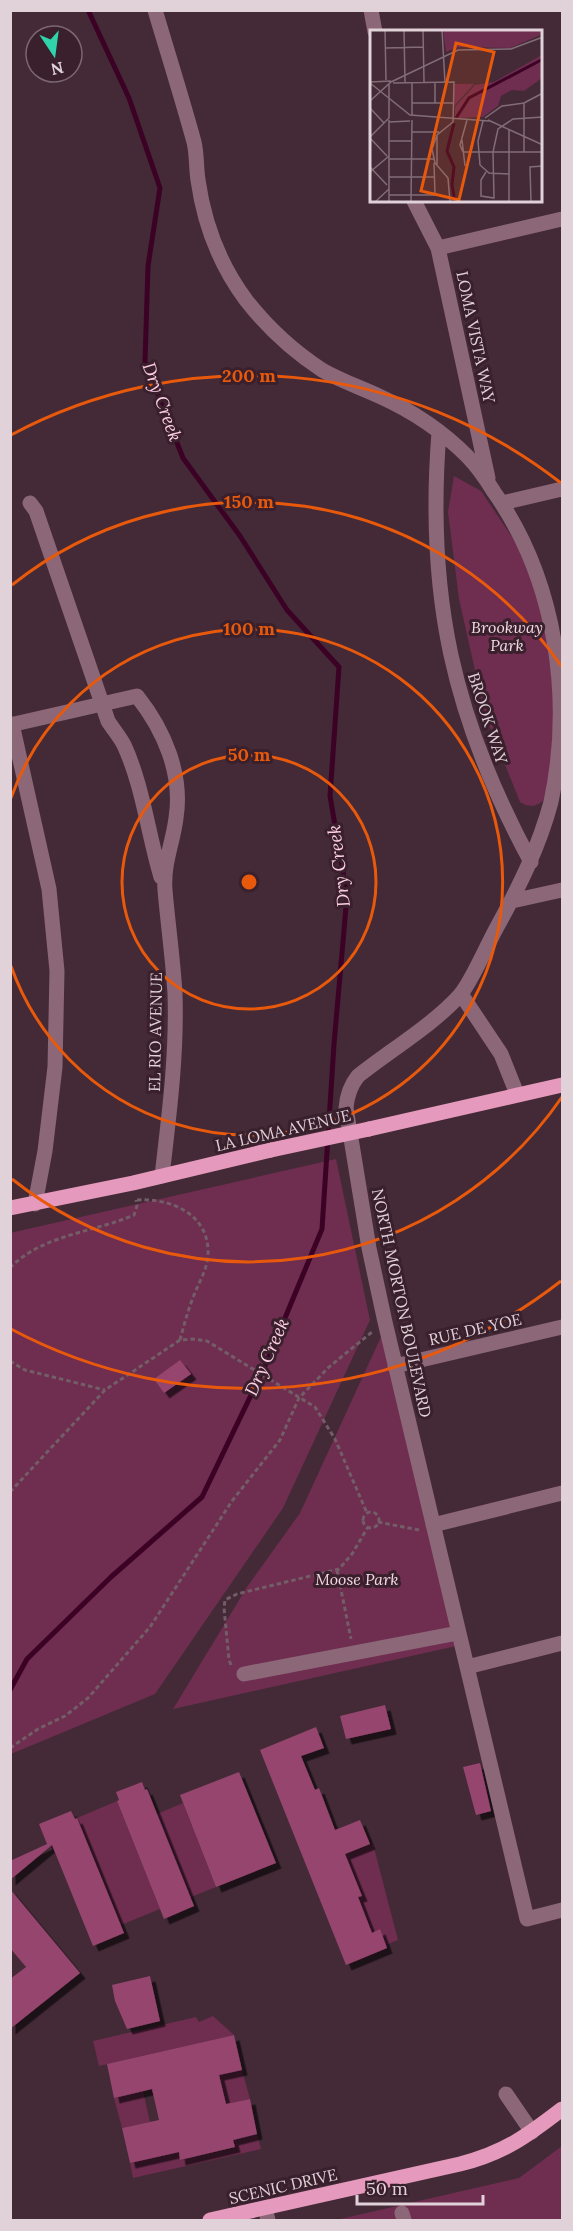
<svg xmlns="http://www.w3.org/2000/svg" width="573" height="2231" font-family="Lora,serif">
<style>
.green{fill:#6f2d50}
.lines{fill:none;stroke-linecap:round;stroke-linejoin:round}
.stream{stroke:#3c0225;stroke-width:5}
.building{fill:#95456e;filter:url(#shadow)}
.path{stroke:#735d67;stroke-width:3;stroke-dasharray:4.5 3;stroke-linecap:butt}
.minor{stroke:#8c6778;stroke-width:15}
.major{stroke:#e599bc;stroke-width:15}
.major-bridge{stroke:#e599bc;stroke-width:15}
.ring{fill:none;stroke:#e8590c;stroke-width:3}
.labels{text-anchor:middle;stroke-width:6;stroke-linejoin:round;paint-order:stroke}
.street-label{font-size:16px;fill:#e1d1d8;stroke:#39202c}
.park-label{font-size:16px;font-style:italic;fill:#f2dae4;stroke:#39202c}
.water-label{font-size:18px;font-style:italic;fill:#fecfe4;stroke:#39202c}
.inset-river{fill:none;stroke:#3c0225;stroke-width:3}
.inset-road{fill:none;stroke:#826d77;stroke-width:1.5}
.view{fill:#e8590c;fill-opacity:0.15;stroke:#e8590c;stroke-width:3}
.inset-edge{fill:none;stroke:#e1d1d8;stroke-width:3}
.centre{fill:#e8590c;stroke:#39202c;stroke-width:3}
.ring-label{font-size:18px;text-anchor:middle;font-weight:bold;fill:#e8590c;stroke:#39202c;stroke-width:6;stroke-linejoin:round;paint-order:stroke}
</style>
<defs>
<filter id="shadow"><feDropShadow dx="5.5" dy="5.5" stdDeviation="0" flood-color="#0009"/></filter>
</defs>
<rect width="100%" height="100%" fill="#432a36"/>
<path class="green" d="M454 476 481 491 516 543 533 582 545 627 555 702 548 796C539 806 531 809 520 802L485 715 459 599 448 512Z
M336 1159 370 1320 283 1508 155 1694 11 1754 10 1233Z
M386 1326 461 1645 173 1709 247 1587 300 1513Z
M117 1801 160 1909 121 1925 77 1818Z
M183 1803 216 1887 191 1897 157 1814Z
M373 1844 398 1940 386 1945 380 1930 372 1933 358 1897 362 1896 354 1878 341 1856Z
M213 2016 234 2035 99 2066 93 2041 196 2017 199 2022Z
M242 2070 250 2099 226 2104 219 2075Z
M143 2091 150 2122 122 2128 114 2098Z
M257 2134 261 2149 133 2178 130 2163 179 2152 181 2160 235 2148 233 2140Z
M562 2146V2220H336L519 2178Z"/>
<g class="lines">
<path class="stream" d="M10 1690 27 1659 111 1577 202 1497 265 1366 322 1229 334 1044 347 896 330 796 339 667 287 610 240 536 183 458 145 362 148 266 160 188 129 98 88 10"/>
</g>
<path class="building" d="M180 1360 191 1374 164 1393 154 1379Z
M385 1705 391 1729 346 1739 340 1716Z
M316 1727 324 1748 301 1756 315 1790 319 1788 335 1830 360 1820 370 1844 345 1854 362 1896 358 1897 372 1933 380 1929 387 1948 346 1965 260 1750Z
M480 1763 491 1811 476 1815 463 1767Z
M239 1772 276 1863 216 1887 180 1795Z
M142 1782 145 1790 147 1789 194 1906 164 1919 117 1801 119 1800 116 1792Z
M71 1811 75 1819 77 1818 124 1933 93 1946 52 1845 10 1880V1861L47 1844 39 1824Z
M10 1889 80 1973 10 2029V1979L26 1967 10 1948Z
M150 1976 160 2021 127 2029 115 2001 112 1985Z
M234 2035 242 2070 219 2075 226 2104 250 2099 257 2134 233 2140 235 2147 180 2160 179 2152 130 2163 122 2128 159 2120 152 2089 114 2098 107 2064Z"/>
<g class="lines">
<path class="path" d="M137 1200C172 1198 210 1215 208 1255 207 1270 199 1282 194 1295 188 1310 184 1325 180 1340
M10 1268C41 1235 95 1232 134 1215L137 1206 136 1200
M10 1361 25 1370 105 1390
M10 1492 105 1390 180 1340 193 1339 207 1341 315 1407 335 1439 367 1513
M363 1520a8 8 0 1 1 16 0a8 8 0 1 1-16 0Z
M378 1522 419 1530
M337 1570 351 1639
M231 1665 229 1660 224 1608 225 1600 237 1594 339 1569 352 1554 368 1527
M10 1748 38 1729 65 1716 88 1698 150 1627 232 1501 280 1440 299 1398 329 1367 372 1332"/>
<path class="minor" d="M155 10C168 54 182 98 194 142 197 154 196 167 198 180 204 223 220 265 246 300 267 327 293 351 322 370 341 381 362 388 381 397 412 411 442 431 467 456 477 466 486 479 494 492 556 580 573 698 551 802 539 847 519 887 497 927 487 945 472 981 460 995 433 1025 389 1051 358 1076 350 1086 347 1095 346 1108L369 1248 385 1322 527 1919 562 1910
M371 10 375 32
M414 201 438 248 488 478
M438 248 562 219
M439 432C426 596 453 718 531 862
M30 503 36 511 108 721C113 729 120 737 124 745 143 786 148 834 161 877
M502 503 562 489
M12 724 49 889 57 971 55 1067 45 1151 35 1204
M10 725 137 696C164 730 183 774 176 818 173 843 163 863 165 890 168 925 173 959 175 994 177 1056 169 1115 162 1176
M512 901 562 890
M461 994 501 1054 517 1094
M395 1366 562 1327
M433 1525 562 1493
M467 1667 562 1643
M244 1674 458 1633
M506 2094 532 2132
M265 2208 268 2220
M402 2213 404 2220"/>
<path class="major" d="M369 1129 562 1085
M10 1208 133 1183 271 1150
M210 2220 460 2164C504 2153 527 2136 562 2109"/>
<path class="major-bridge" d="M271 1150 369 1129"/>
</g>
<g class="ring">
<circle cx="249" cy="882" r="127"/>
<path d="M11 798A253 253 0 1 1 11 966"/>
<path d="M562 1097A380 380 0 0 1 12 1179M12 585A380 380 0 0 1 562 667"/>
<path d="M561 1281A506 506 0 0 1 11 1329M11 435A506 506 0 0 1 561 483"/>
</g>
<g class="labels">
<g class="street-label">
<text transform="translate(476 337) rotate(78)" y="6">LOMA VISTA WAY</text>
<text transform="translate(488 718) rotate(72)" y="6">BROOK WAY</text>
<text transform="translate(155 1032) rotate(-89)" y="6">EL RIO AVENUE</text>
<text transform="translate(283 1130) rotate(-13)" y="6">LA LOMA AVENUE</text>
<text transform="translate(402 1303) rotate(78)" y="6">NORTH MORTON BOULEVARD</text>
<text transform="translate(475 1329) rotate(-13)" y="6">RUE DE YOE</text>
<text transform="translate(283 2186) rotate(-13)" y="6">SCENIC DRIVE</text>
</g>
<g class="park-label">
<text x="507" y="633">Brookway<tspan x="507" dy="18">Park</tspan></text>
<text x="357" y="1585">Moose Park</text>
</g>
<g class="water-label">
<text transform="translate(162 402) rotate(70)" y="6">Dry Creek</text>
<text transform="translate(339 866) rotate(-97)" y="6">Dry Creek</text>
<text transform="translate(267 1357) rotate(-66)" y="6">Dry Creek</text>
</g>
</g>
<g transform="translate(370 30)">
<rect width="172" height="172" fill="#432a36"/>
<path d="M73 0H172L173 4 140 18 88 17 76 22ZM172 25V48L154 61 142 60 131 66 128 76 113 87 85 88V77L105 55 124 52ZM84 54H104L84 76Z" fill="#6f2d50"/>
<path class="inset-river" d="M86 88 99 68 173 29M84 93 77 121 84 137 82 155 85 172"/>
<path class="inset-road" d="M5 0H15L16 50M34 0 35 52M53 0 54 52M72 0 75 52M16 18 53 17M0 52 21 51M42 52V85M0 53 40 85 119 91M23 53 84 52 83 92 67 105 62 119 65 133 78 148 80 172M65 53V73M172 59V172M0 71 21 52 88 20 141 19 173 7M42 73H84M154 73V122M154 73 171 64M0 78 14 93M115 88 132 76 154 73M118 90 173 115M113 91 108 111 110 135 119 143 139 144M19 92 40 91M139 99V172M42 102H69M0 107 19 88V54M0 108 17 126M92 110 95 136M19 111H41M93 122H172M93 122 90 115 97 90M19 129H64M64 133 65 164M67 135V105M0 137 17 155M0 142 19 126M116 142 111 150V166L124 168 123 122 128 99 143 89 173 87M19 147H64M19 165H69M5 172 19 159M19 172V90M41 172 42 90M161 172 160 137 173 136"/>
<path class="view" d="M86 13 124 22 89 170 51 161Z"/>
<rect width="172" height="172" class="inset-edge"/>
</g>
<circle cx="249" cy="882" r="9" class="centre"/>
<g class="ring-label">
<text x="249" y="382">200 m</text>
<text x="249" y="508">150 m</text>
<text x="249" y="635">100 m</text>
<text x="249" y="761">50 m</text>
</g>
<rect width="573" height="2231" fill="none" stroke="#e1d1d8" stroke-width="24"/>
<g transform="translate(54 54) rotate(167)"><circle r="28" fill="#39202c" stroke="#7c6771" stroke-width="1.5"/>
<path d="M0-4.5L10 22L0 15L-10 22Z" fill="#2fd4aa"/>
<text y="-9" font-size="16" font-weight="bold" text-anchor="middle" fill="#e1d1d8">N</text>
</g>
<path d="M357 2195v9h126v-9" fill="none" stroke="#e1d1d8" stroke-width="3"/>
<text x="366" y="2195" font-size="18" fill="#e1d1d8" stroke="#39202c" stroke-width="4.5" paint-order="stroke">50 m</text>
</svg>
